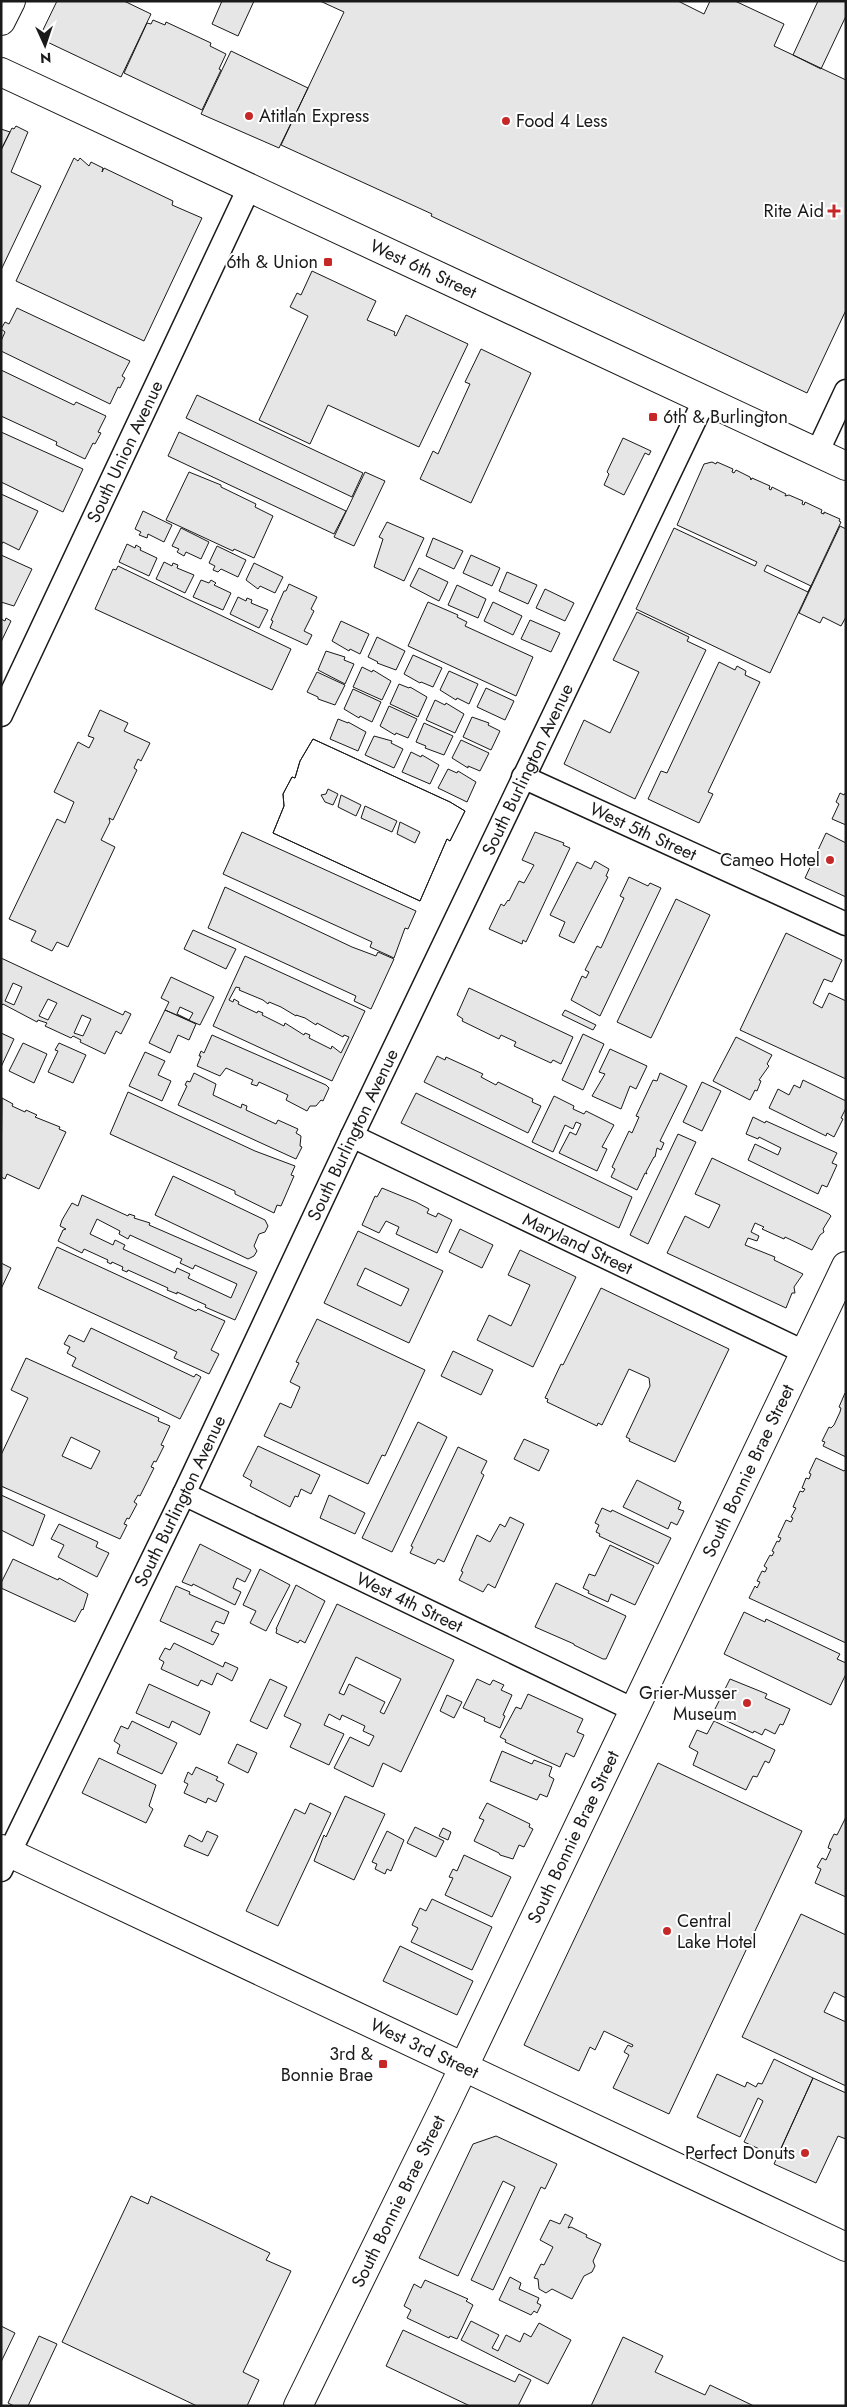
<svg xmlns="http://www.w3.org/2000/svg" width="847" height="2407" font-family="Jost,sans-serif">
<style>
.building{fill:#e6e6e6;stroke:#1a1a1a;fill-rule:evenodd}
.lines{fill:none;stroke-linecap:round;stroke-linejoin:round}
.street-casing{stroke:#1a1a1a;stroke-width:25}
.secondary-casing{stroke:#1a1a1a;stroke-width:30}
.street{stroke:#fff;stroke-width:22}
.secondary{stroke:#fff;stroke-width:28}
.poi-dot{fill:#c62828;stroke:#fff;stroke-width:2}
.labels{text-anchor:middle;stroke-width:4;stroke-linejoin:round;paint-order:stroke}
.poi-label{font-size:18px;fill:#1a1a1a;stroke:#fff;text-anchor:end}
.street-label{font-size:18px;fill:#1a1a1a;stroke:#fff}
</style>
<rect width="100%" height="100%" fill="#fff"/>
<path class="building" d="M57 1H124L151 14 121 77 43 40 41 34Z
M222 1H254L238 36 212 24Z
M320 1H678L704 14 710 1H735L784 24 774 46 846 80V310L807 393 431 216 432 214 281 145 344 12Z
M818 1H846V16L821 69 793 55Z
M153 20 165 25 166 22 211 43 210 46 226 54 219 69 221 70 202 110 124 73 147 23 151 24Z
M231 51 308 88 279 148 201 114Z
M16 126 28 132 11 172 41 186 1 270V150L12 128 14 129Z
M1 129 10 132 1 150Z
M74 158 78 161 80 158 89 166 91 162 103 168 102 172 104 168 173 201 172 205 202 218 144 341 16 281Z
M312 271 376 301 367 320 395 332 394 335 396 336 406 315 468 344 419 447 328 405 310 444 259 420 308 316 290 307 297 293 301 295Z
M17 308 130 361 122 376 125 378 120 388 118 387 110 404 1 351V341L5 332 1 329 5 322 9 324Z
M481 349 531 373 471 503 420 479 433 451 438 454 470 384 465 382Z
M1 370 74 405 76 402 106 416 98 432 101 433 95 444 93 443 85 459 56 445 57 442 1 416Z
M197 395 363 473 352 497 186 418Z
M1 432 83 469 63 512 1 482Z
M179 432 346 511 334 534 168 456Z
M623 438 651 451 649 455 645 453 624 495 604 485 609 474 607 472Z
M712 462 716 464 717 462 733 469 732 472 734 473 736 470 750 477 751 480 752 478 770 486 769 489 771 490 772 487 786 494 785 496 789 495 803 501 802 504 804 505 805 502 822 510 821 513 824 514V512L840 519 839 521 841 522 770 673 636 609 674 528 755 566 757 562 677 525 704 464ZM767 565 811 586 808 592 764 571Z
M189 472 221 485V487L256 504 255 507 273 516 254 558 234 549 233 551 166 520Z
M365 472 385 481 354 546 334 537Z
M1 494 38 511 19 550 3 542 1 545Z
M143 511 172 525 164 542 148 534 147 538 139 535 141 532 135 529Z
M387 522 424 538 404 581 374 567 383 539 379 537Z
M840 526 846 529V617L841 626 823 617 820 623 799 613Z
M181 528 209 542 201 559 186 552 184 556 177 552 179 549 172 546Z
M433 538 463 551 454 569 426 556Z
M127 544 135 548 136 545 141 548 140 550 157 558 149 576 119 562Z
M217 546 246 560 238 577 221 569 218 572 213 570 215 566 209 563Z
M1 555 32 569 14 606 1 602Z
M471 555 500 568 492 586 463 573Z
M164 562 172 566 173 563 178 565 177 568 194 575 185 593 156 579Z
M254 563 283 577 275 593 260 586 258 589 246 580Z
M118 566 291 649 272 690 95 609 113 569 116 570Z
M419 568 448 582 439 601 410 586Z
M507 572 537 585 528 604 499 591Z
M201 580 209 583 211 580 216 583 214 585 231 593 223 610 193 597Z
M289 584 317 597 311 609 314 611 304 631 312 635 307 645 270 628 273 621 271 620 284 591H286Z
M457 585 486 599 478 618 448 605Z
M545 589 574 603 565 621 536 608Z
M238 597 246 601 247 598 252 600 251 603 268 610 259 628 230 614Z
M428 602 458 615 457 617 467 622 465 626 533 657 516 696 408 646Z
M493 602 522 616 513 635 484 621Z
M637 612 689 637 687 641 706 650 635 799 564 764 584 720 610 733 622 708 639 672 613 660Z
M6 618 11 621 1 642V619L5 621Z
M530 620 560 633 551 652 521 639Z
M341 621 369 634 360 654 350 649 349 651 332 641Z
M377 637 405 651 396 670 377 663 378 662 368 657Z
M326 651 345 657 344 660 354 664 345 684 318 670Z
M413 655 442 668 433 687 421 682 420 683 404 674Z
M719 662 735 670 737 666 746 671 745 675 760 682 708 792 713 794 699 823 648 799 661 771 667 773Z
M362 667 372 672 373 670 391 681 382 700 353 687Z
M449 671 478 684 469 704 457 698 456 700 440 690Z
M317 672 345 685 335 705 318 699V697L307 692Z
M399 684 409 688 410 687 427 697 418 717 390 704Z
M486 688 514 701 505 720 477 707Z
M353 689 381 702 372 722 360 716 359 718 344 709Z
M435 700 445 705 446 703 464 714 455 733 426 720Z
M389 706 417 719 408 738 396 733 395 735 380 726Z
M100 710 128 723 124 731 150 743 141 761 138 759 134 768 137 770 113 820 109 818 110 822 101 840 115 847 68 947 57 942 52 951 31 941 36 931 9 919 57 819 65 823 74 802 54 792 78 742 89 748 94 738 88 736Z
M472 717 489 723 488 725 500 731 491 750 463 737Z
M338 719 348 723V722L366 732 358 751 330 739Z
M424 723 453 736 444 755 425 748 426 746 416 742Z
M374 736 392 741 391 743 403 749 394 768 365 755Z
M313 739 450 802 465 811 450 841 447 839 420 901 273 833 284 806 283 794 292 777 295 778 300 761ZM328 789 338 794 333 805 325 802 321 795 326 794ZM341 795 361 805 356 816 338 807ZM365 806 397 821 392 832 361 818ZM400 822 420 832 415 843 397 834Z
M313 739 450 802 465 811 450 841 447 839 420 901 273 833 284 806 283 794 292 777 295 778 300 761Z
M461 740 489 753 480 771 468 766V768L452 758Z
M411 752 421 757 422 755 439 765 430 784 402 772Z
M448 769 457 773 458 771 476 782 467 802 438 788Z
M846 792V825L832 819 839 804 836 802 840 793 844 795Z
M242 832 416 911 408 929 405 928 394 958 370 947 372 942 223 874Z
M535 832 564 843 563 845 570 848 526 942 523 940 522 944 489 929 501 904 504 906 508 900 509 901 519 881 524 883 534 865 522 860Z
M826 833 846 843V897L805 878Z
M595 861 609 869 606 876 608 877 574 943 559 936 565 922 550 915 577 862 591 869Z
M629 877 648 886 650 883 661 888 600 1016 571 1000 582 976 586 978 589 972 585 970 597 946 601 948 624 898 620 896Z
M225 887 352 947 376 956 378 952 394 959 371 1009 354 1001 356 996 208 928Z
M676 899 710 915 651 1038 617 1022Z
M193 930 236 949 226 969 184 949Z
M786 933 842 960 832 982 824 979 813 1003 822 1008 829 993 846 1001V1079L740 1030Z
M245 956 365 1011 332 1081 213 1026ZM236 987 240 988 239 990 263 1000 268 1004 269 1002 281 1007 296 1016V1015L305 1018 316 1025 317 1023 343 1037 344 1035 349 1037 341 1053 332 1046 331 1049 309 1038 310 1035 305 1033 304 1035 285 1023 284 1026 262 1015 263 1013 258 1011 257 1013 238 1004 239 1002 234 999 233 1002 229 1000Z
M1 958 123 1015 125 1011 131 1014 121 1034 116 1031 105 1054 80 1042 81 1040 73 1036 71 1038 45 1026 47 1023 38 1020 37 1022 3 1004 1 1006ZM13 983 22 987 14 1005 5 1001ZM48 999 57 1003 48 1020 39 1016ZM82 1015 91 1019 83 1036 74 1033Z
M171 977 214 997 200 1025 165 1010 169 1002 161 998ZM180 1007 193 1013 189 1020 177 1014Z
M469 988 573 1037 561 1064 553 1060 551 1063 514 1046 516 1042 501 1035 499 1039 462 1021 463 1019 457 1015Z
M165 1010 196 1024 189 1040 178 1035 170 1053 149 1043Z
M565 1010 596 1025 593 1030 562 1015Z
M1 1033 14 1039 1 1067Z
M583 1034 604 1044 583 1090 562 1080Z
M212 1035 326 1085 329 1088 323 1101 321 1100 316 1106H310L307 1111 286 1100 288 1095 259 1082 257 1086 251 1084 253 1080 226 1068 220 1076 197 1066 201 1056H199L201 1051 204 1053Z
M736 1037 772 1055 767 1064 769 1066 759 1080 761 1081 757 1091 755 1090 750 1100 713 1081Z
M23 1043 47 1054 34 1083 9 1071Z
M59 1043 86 1055 73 1083 48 1072 58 1051 55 1050Z
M610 1049 647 1066 636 1089 630 1086 621 1109 592 1096 605 1074 599 1072Z
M145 1052 165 1061 158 1075 171 1081 162 1101 129 1086Z
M437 1056 445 1060 446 1057 483 1074 481 1077 496 1085 498 1082 533 1099 532 1102 541 1106 528 1133 424 1082Z
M194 1073 216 1084 213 1095 241 1108 242 1104 247 1106 246 1110 276 1124 278 1120 298 1129 296 1133 301 1136 300 1146 302 1147 296 1159 178 1105 187 1086 185 1085 187 1081 190 1082Z
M660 1073 687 1086 660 1141 664 1143 661 1150 657 1148 655 1157H654L646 1172 647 1174 645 1173 637 1190 611 1177 615 1169 612 1167 629 1131 632 1133 639 1117 636 1116 653 1080 657 1081Z
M803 1080 846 1101V1108L841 1118 843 1119 834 1137 827 1133 826 1136 769 1108 778 1089 789 1095 794 1085 800 1088Z
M702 1082 721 1091 702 1131 683 1122Z
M128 1092 255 1151 295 1166 291 1175 294 1176 281 1206 277 1205 274 1213 235 1194V1191L110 1134Z
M416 1093 632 1197 619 1228 401 1123Z
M554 1096 574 1106 573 1109 584 1114 586 1111 614 1125 602 1147 607 1149 597 1171 559 1153 570 1132 576 1135 581 1124 576 1122 573 1129 565 1125 553 1152 532 1142Z
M2 1098 13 1104 12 1106 25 1112 26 1110 37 1115 35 1117 60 1127 59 1129 66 1132 39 1189 7 1174 5 1179 1 1177Z
M753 1117 765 1123 766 1121 837 1153 832 1163 837 1165 827 1187 822 1185 818 1194 748 1160 755 1144 778 1155 781 1148 759 1137 758 1139 746 1134Z
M678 1134 696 1142 648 1244 630 1235Z
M712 1158 829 1214 831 1216 823 1229 824 1232 820 1235 812 1250 785 1237 784 1239 762 1229 764 1227 755 1223 751 1232 759 1236 757 1241 748 1238 745 1245 775 1257 774 1260 803 1274 794 1287 795 1293H792L786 1308 667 1253 685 1216 709 1228 720 1205 695 1194Z
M173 1176 265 1220 268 1226 265 1232 259 1234 254 1246 257 1251 254 1256 248 1259 155 1215Z
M382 1188 416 1202 429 1209 427 1213 436 1217 438 1213 452 1220 437 1253 396 1234 399 1227 386 1221 379 1233 362 1225 375 1196 377 1197Z
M82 1195 128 1216 129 1214 135 1216 134 1218 150 1223 149 1225 257 1272 235 1320 205 1307 206 1305 177 1292V1294L167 1290 168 1288 128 1270 127 1272 122 1270 123 1267 112 1262 111 1264 107 1262 108 1260 84 1249 82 1253 58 1241 63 1230 66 1229 60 1226 62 1220 72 1203 78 1206ZM97 1219 120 1231 119 1234 128 1239 130 1235 182 1259 180 1263 193 1269 195 1265 237 1284 231 1298 188 1278 190 1274 177 1268 175 1273 123 1249 125 1245 115 1240 113 1245 90 1234Z
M460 1229 493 1245 482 1268 449 1252Z
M358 1231 443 1271 409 1343 324 1303ZM365 1268 409 1289 401 1306 357 1285Z
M57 1247 196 1311 198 1309 225 1321 211 1350 219 1354 209 1374 174 1358 177 1352 38 1288Z
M520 1250 576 1277 533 1367 477 1340 489 1315 511 1326 530 1285 508 1275Z
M1 1263 11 1268 1 1289Z
M601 1288 729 1349 675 1462 629 1441 630 1439 626 1437 650 1386 649 1378 629 1369 602 1425 598 1423 597 1426 547 1402 548 1399 545 1398 561 1364 563 1365Z
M317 1319 425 1370 385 1456 382 1455 368 1484 264 1436 280 1403 291 1408 300 1387 290 1382 299 1363 296 1362Z
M91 1328 194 1377 196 1374 201 1377 180 1419 72 1366 76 1358 67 1353 70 1347 64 1344 69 1335 84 1342Z
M453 1351 493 1370 481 1395 441 1376Z
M26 1358 159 1418 158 1421 170 1426 161 1445 164 1446 156 1462 154 1461 151 1467 154 1468 140 1496 138 1495 134 1502 137 1504 129 1519 127 1518 124 1524 127 1525 120 1539 1 1486V1455L28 1398 11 1390ZM71 1437 100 1451 91 1469 62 1456Z
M845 1393H846V1457L823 1446 825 1442 822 1441 829 1427 831 1428 834 1425 840 1412 841 1408 839 1407Z
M418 1422 447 1437 392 1552 362 1538Z
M524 1439 549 1450 539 1471 514 1459Z
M258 1446 320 1475 311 1494 301 1489 298 1497 295 1496 290 1507 250 1486 252 1481 243 1476Z
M458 1447 487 1461 481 1473 484 1475 444 1562 438 1559 435 1564 410 1553 413 1547 411 1546Z
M816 1458 844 1471 846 1469V1643L749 1598 755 1586 757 1588 760 1582 757 1581 762 1571 765 1572 767 1568 764 1566 770 1555 772 1556 774 1552 772 1551 777 1541 779 1542 781 1538 778 1537 786 1520 791 1522 793 1518 791 1517 796 1508 793 1507 800 1491 803 1492 805 1489 802 1488 806 1478 809 1479 811 1474 809 1473Z
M637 1480 681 1502 678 1509 684 1511 677 1525 671 1522 668 1529 623 1507Z
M1 1495 45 1515 33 1546 1 1530Z
M329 1495 365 1513 355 1534 320 1518Z
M602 1508 611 1512 612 1510 671 1538 658 1564 599 1536 600 1534 596 1532 599 1525 595 1523Z
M510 1517 524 1524 495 1588 488 1584 483 1592 459 1580 463 1572 461 1571 477 1535 490 1542 500 1524 505 1527Z
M59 1524 98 1542 96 1547 109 1553 97 1577 58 1557 64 1545 51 1539Z
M200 1544 251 1570 245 1582 237 1578 233 1588 241 1592 235 1605 193 1584 192 1586 182 1582Z
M610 1545 654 1566 635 1605 611 1594 608 1602 588 1593 589 1591 583 1588 589 1574 595 1576Z
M13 1559 58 1580 59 1578 88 1594 83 1610 82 1609 75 1622 1 1588V1583Z
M260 1569 290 1585 266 1631 250 1623 256 1611 243 1605Z
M556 1583 626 1616 606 1659H603L574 1645V1644L535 1627Z
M296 1585 325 1601 305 1643 300 1640 298 1643 276 1633 277 1629H276Z
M176 1586 190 1592 189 1594 229 1612 224 1624 216 1621 211 1631 219 1634 213 1645 160 1621Z
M337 1604 454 1660 401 1772 383 1763 373 1787 334 1768 350 1737 369 1746 374 1736 363 1731 365 1726 342 1715 340 1720 329 1714 324 1725 344 1734 329 1765 290 1747 301 1724 284 1716ZM356 1657 401 1679 384 1714 380 1712 385 1702 349 1684 344 1695 339 1693Z
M744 1612 765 1622 766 1619 840 1654 837 1659 846 1663V1674L831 1705 724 1654Z
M174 1643 223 1667 225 1662 238 1668 232 1681 217 1673 212 1685 201 1680 198 1686 161 1669 164 1662 159 1659 165 1648 170 1650Z
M270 1679 287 1687 267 1729 250 1721Z
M477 1679 490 1685 493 1680 504 1685 501 1690 512 1695 503 1715 505 1716 500 1728 484 1721 485 1718 463 1708Z
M730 1679 767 1694 765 1698 790 1709 783 1725 780 1724 775 1734 765 1729 762 1735 754 1731 753 1733 716 1716 715 1709Z
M149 1684 210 1712 200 1735 172 1721 169 1728 136 1713Z
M528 1694 583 1719 577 1732 584 1735 574 1757 566 1753 560 1767 505 1742 506 1740 500 1737 516 1707 521 1709Z
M447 1695 462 1702 454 1718 440 1711Z
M132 1721 177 1743 162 1774 117 1753 120 1745 114 1741 121 1726 128 1729Z
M714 1721 775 1750 769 1763 765 1761 757 1777 753 1776 746 1790 693 1765 698 1752 689 1747 697 1730 707 1734Z
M237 1744 257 1753 248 1773 228 1763Z
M502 1751 532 1764 534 1760 552 1767 549 1776 554 1779 547 1797 540 1794 537 1800 490 1781Z
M99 1758 156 1785 149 1806 153 1809 146 1823 82 1793Z
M658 1763 802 1831 669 2114 613 2088 629 2055 624 2052 628 2045 632 2047 633 2045 604 2031 595 2050 590 2047 579 2071 524 2045Z
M196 1767 218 1777 216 1780 224 1784 216 1802 208 1798 206 1803 184 1793 188 1784 184 1782 188 1772 192 1775Z
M345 1796 385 1814 354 1880 314 1861 324 1835 326 1837Z
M310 1803 331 1813 278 1926 246 1911 295 1809 305 1814Z
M487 1803 530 1824 529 1827 533 1829 524 1847 519 1845 513 1859 500 1855 499 1853 474 1841 484 1820 479 1818Z
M846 1817V1897L815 1883 821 1869 817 1867 822 1858 826 1860 831 1849 828 1848 830 1842 834 1834 837 1835Z
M415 1827 444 1841 436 1857 407 1843Z
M443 1828 451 1832 448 1840 439 1836Z
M207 1831 218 1836 208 1856 184 1846 189 1835 202 1842Z
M387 1831 404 1840 391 1871 387 1869 385 1874 375 1869 377 1864 372 1862Z
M464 1855 511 1877 492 1917 445 1895 453 1878 449 1877 453 1869 457 1871Z
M432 1899 492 1927 472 1970 411 1942 418 1928 412 1925 420 1908 426 1911Z
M801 1914 846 1935V1998L834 1992 824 2012 846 2022V2086L742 2037Z
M400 1946 473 1981 457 2015 383 1981Z
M774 2059 813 2078 777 2157 744 2142 763 2101 758 2098 740 2137 697 2117 717 2074 745 2087 747 2082 756 2087 758 2083 762 2084Z
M813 2078 846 2093V2139L838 2136 816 2183 774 2164Z
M496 2136 557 2164 545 2189 541 2187 493 2290 471 2280 515 2187 503 2181 458 2276 419 2258 473 2144Z
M131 2196 148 2204 151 2196 270 2253 266 2260 291 2271 243 2372 259 2380 247 2406H197L62 2342Z
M565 2214 573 2218 568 2228 571 2227 587 2235 586 2237 601 2244 593 2261 595 2266 592 2272 584 2276 572 2299 552 2289 546 2293 539 2289 538 2279 534 2278 541 2264 544 2265 553 2247 540 2240 550 2220 560 2224Z
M510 2277 521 2283 519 2289 539 2298 537 2303 541 2305 537 2313 534 2311 531 2315 499 2300Z
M425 2280 468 2299 466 2301 473 2305 457 2339 450 2336 449 2338 407 2318 411 2310 404 2306 414 2284 421 2288Z
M471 2321 499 2335 492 2348 498 2351 506 2335 520 2342 524 2333 531 2337 539 2323 571 2340 548 2384 461 2340Z
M1 2326 15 2333 1 2362Z
M403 2330 515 2382 519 2374 531 2380 518 2406H470L386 2366Z
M39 2336 57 2344 28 2406H14L8 2403Z
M623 2337 663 2356 655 2372 705 2395 710 2385 754 2406H591Z"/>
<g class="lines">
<g class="street-casing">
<g id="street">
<path d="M817 453 846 391"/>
<path id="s1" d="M1 715 249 188"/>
<path id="s2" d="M523 777 846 924"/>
<path id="s3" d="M352 1136 804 1352"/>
<path id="s4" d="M184 1494 634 1710"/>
<path id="s5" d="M1 1870 184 1494 352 1136 704 401"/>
</g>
</g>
<g class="secondary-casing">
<g id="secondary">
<path d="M1 21 11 1"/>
<path id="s6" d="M1 72 846 466"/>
<path id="s7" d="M1 1849 846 2247"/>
<path id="s8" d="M298 2406 445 2106 846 1266"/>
</g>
</g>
<use href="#street" class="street"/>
<use href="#secondary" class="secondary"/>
</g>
<g class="poi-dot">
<circle cx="249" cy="116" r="5"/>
<circle cx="506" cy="121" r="5"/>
<path d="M831.5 203.5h5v5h5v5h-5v5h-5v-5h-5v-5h5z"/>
<rect x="323" y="257" width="10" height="10" rx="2.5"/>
<rect x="648" y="412" width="10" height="10" rx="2.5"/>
<circle cx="830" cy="860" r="5"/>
<circle cx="747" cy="1703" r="5"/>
<circle cx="667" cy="1931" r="5"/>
<rect x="378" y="2059" width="10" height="10" rx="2.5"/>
<circle cx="805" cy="2153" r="5"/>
</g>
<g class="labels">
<g class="poi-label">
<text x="259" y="122" text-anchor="start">Atitlan Express</text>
<text x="516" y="127" text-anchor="start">Food 4 Less</text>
<text x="824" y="217">Rite Aid</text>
<text x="318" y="268">6th &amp; Union</text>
<text x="663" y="423" text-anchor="start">6th &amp; Burlington</text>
<text x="820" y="866">Cameo Hotel</text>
<text x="737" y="1699">Grier-Musser<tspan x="737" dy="21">Museum</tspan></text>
<text x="677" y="1927" text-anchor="start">Central<tspan x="677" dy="21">Lake Hotel</tspan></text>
<text x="373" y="2060">3rd &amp;<tspan x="373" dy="21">Bonnie Brae</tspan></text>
<text x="795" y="2159">Perfect Donuts</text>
</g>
<g class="street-label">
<text dy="6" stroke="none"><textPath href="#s6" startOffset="466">West 6th Street</textPath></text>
<text dy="6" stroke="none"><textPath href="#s1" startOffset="291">South Union Avenue</textPath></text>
<text dy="6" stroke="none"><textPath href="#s5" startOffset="1220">South Burlington Avenue</textPath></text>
<text dy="6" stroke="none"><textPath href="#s2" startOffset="132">West 5th Street</textPath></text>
<text dy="6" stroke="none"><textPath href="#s5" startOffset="815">South Burlington Avenue</textPath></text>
<text dy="6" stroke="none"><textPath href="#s3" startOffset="250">Maryland Street</textPath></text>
<text dy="6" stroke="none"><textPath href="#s8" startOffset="1038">South Bonnie Brae Street</textPath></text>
<text dy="6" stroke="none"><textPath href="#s5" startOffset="410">South Burlington Avenue</textPath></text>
<text dy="6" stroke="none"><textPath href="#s4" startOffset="250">West 4th Street</textPath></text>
<text dy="6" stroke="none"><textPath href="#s8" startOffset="632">South Bonnie Brae Street</textPath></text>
<text dy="6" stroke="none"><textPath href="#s7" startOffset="468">West 3rd Street</textPath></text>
<text dy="6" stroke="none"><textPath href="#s8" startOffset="228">South Bonnie Brae Street</textPath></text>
</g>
</g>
<rect width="847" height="2407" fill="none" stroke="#1a1a1a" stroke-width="5"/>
<g transform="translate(45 45) rotate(177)" stroke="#ffffff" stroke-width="4" paint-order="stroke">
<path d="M0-4L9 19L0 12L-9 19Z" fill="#1a1a1a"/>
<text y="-8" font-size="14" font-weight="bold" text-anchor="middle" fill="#1a1a1a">N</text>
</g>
</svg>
